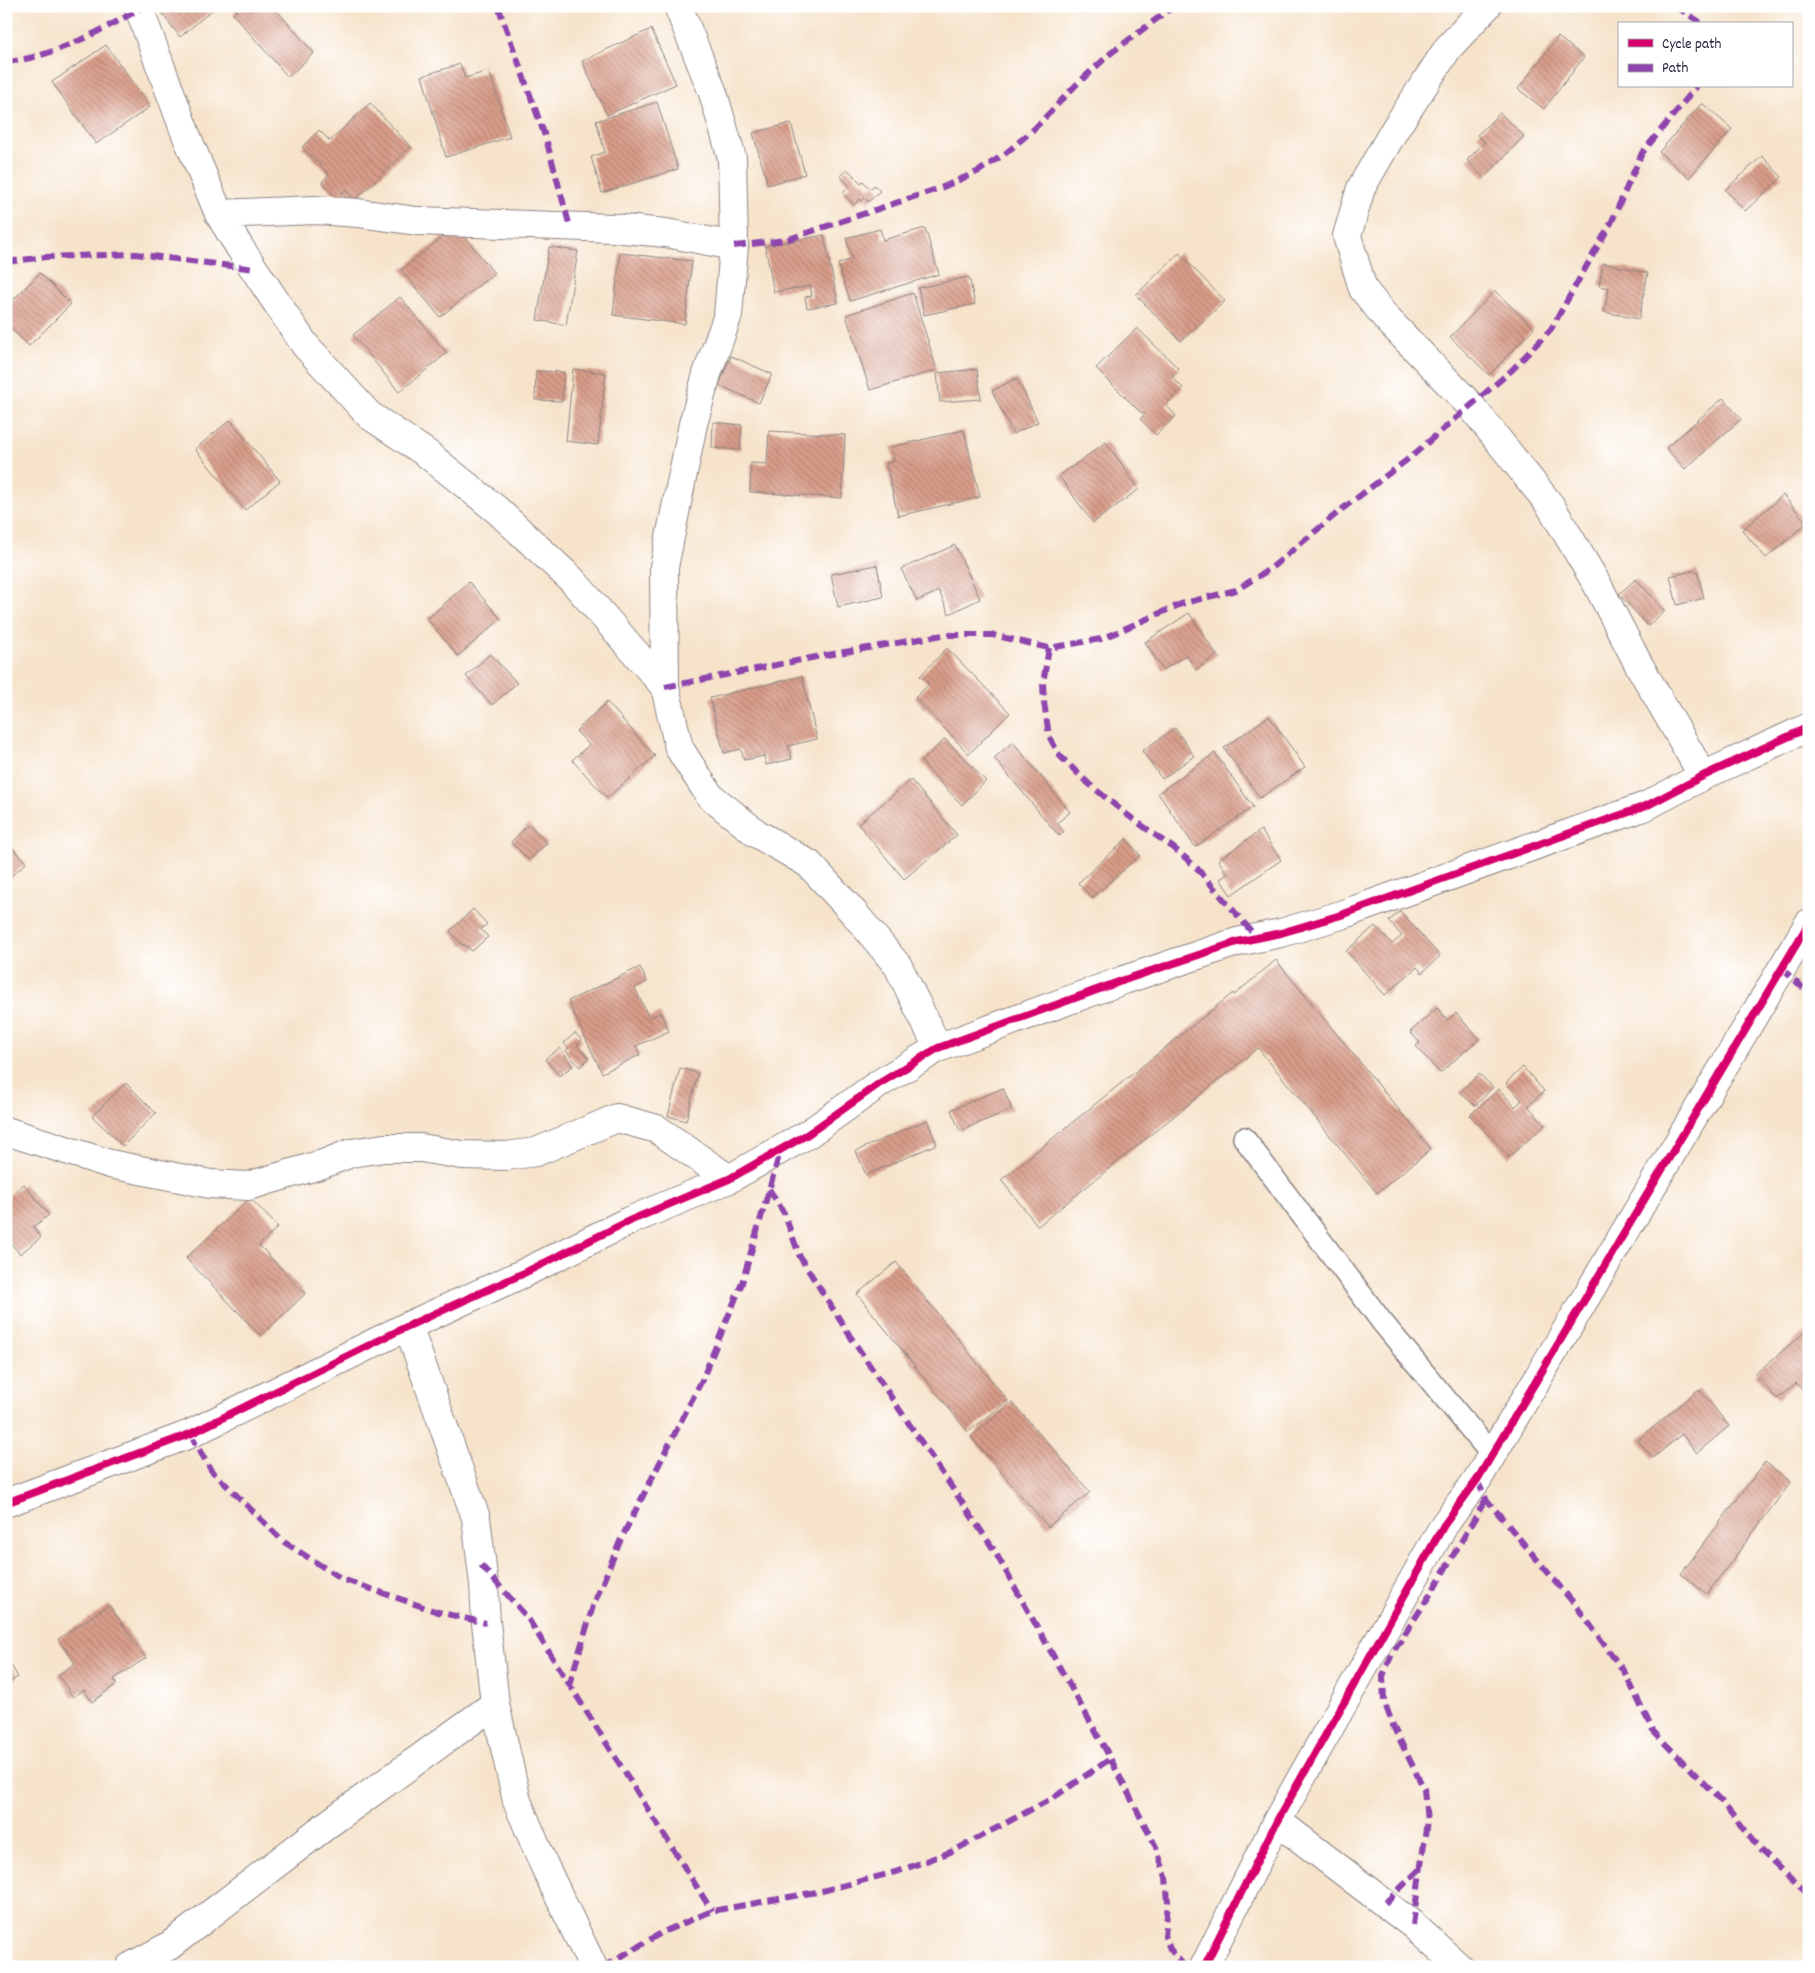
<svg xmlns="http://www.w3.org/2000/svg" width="1815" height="1973" font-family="Dekko,sans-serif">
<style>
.building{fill:url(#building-back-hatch)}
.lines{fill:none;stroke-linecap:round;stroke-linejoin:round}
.service-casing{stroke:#8c8282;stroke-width:24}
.minor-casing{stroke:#8c8282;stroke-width:30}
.tertiary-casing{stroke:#8c8282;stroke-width:30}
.service{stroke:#fff;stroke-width:21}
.minor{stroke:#fff;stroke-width:28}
.tertiary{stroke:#fff;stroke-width:28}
.quiet{stroke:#8e44ad;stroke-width:6;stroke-dasharray:12 6;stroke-linecap:butt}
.cycleway-casing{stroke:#fff;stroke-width:11}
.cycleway{stroke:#d6006c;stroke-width:8}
</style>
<defs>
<pattern id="building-back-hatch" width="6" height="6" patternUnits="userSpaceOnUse" patternTransform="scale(1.25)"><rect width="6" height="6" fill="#d99d89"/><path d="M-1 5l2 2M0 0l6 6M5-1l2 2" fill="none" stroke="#b08071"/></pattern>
</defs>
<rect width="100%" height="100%" fill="#fff"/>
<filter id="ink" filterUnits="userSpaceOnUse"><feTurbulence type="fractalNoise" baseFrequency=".02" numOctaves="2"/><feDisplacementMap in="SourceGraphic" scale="10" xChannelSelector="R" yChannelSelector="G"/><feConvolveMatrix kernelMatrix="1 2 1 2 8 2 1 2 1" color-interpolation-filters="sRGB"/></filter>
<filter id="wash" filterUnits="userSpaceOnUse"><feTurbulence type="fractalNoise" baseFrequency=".0096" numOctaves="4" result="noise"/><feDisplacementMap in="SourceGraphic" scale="20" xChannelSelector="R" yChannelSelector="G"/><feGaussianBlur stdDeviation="1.12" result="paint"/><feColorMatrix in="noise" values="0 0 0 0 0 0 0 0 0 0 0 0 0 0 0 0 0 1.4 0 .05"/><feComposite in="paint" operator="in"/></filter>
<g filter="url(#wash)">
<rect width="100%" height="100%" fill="#f6e3ca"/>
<g id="blocks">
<path class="building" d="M156 6H217L180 37Z
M233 6H273L314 53 288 77 233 14 237 10Z
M651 29 676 84 607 115 582 61Z
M1558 37 1584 57 1544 109 1518 89Z
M106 45 150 107 96 144 52 82Z
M460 64 465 78 489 71 510 137 446 157 422 76Z
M657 102 678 169 602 193 591 157 605 152 596 121Z
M370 103 411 147 355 200 345 190 337 198 322 182 329 174 302 147 319 130 330 141Z
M1702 103 1732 129 1689 178 1659 152Z
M1500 113 1524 136 1484 178 1467 160 1485 142 1477 135Z
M791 123 805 174 768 185 753 133Z
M1762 156 1782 177 1745 211 1725 190Z
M847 169 861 183 863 181 870 189 874 185 880 191 868 202 865 198 862 201 860 199 854 205 843 193 850 186 840 176Z
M456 226 494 273 440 317 401 270Z
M925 228 939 274 850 301 838 264 852 259 846 238 880 229 883 240Z
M824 235 838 303 807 308 805 297 812 296 810 286 774 292 765 246Z
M549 247 578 251 566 325 537 320Z
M620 253 692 261 685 324 613 315Z
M1179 253 1225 301 1181 341 1136 295Z
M1603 263 1648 273 1639 319 1604 312 1609 288 1599 286Z
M40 273 71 304 29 346 6 324V307Z
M969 277 975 304 924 315 918 288Z
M1495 291 1534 328 1489 375 1450 337Z
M913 293 937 370 870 390 846 315Z
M400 297 447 353 399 392 353 335Z
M1137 328 1179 369 1172 377 1183 388 1166 405 1176 416 1156 435 1140 419 1145 414 1139 411 1096 368Z
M731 356 772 374 759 403 719 385Z
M573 369 606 373 598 445 566 441Z
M977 369 981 399 940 402 937 373Z
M536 371 564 372 562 401 535 400Z
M1017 378 1038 422 1013 434 992 391Z
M1723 398 1741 419 1685 469 1666 448Z
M230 420 280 481 245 510 195 449Z
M713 422 742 425 740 450 712 448Z
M964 430 980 497 898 516 886 463 894 461 891 447Z
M769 431 845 435 842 498 750 492 751 463 767 464Z
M1106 442 1139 489 1093 523 1059 476Z
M1783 495 1807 523 1766 558 1742 530Z
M955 545 980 599 949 614 939 591 917 601 901 569Z
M877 565 883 597 838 607 831 574Z
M1697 570 1704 598 1677 605 1670 576Z
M1636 579 1665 611 1648 626 1619 594Z
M469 582 501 619 458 656 427 619Z
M1189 613 1217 655 1196 670 1186 655 1163 670 1145 642Z
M947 648 1010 713 969 754 915 698 929 684 920 676Z
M490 654 517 683 492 705 466 676Z
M802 676 817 739 788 746 792 759 766 765 764 756 744 760 741 749 724 753 710 698Z
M607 702 655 756 607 798 572 760 589 745 576 731Z
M1269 716 1305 767 1260 798 1224 748Z
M1175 728 1194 756 1162 779 1142 751Z
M945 739 986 781 962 805 921 762Z
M1013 742 1070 812 1057 823 1064 832 1059 836 994 758Z
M1215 753 1253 807 1195 847 1158 793Z
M911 780 957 835 904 879 858 824Z
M529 824 547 843 529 860 511 842Z
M1261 830 1281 860 1231 895 1220 879 1228 874 1218 860Z
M1126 839 1140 855 1092 898 1078 883Z
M6 841 26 863 6 881Z
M473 909 487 924 481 929 488 937 472 951 464 944 463 946 450 931Z
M1400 911 1440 956 1422 973 1417 967 1385 995 1346 951 1375 926 1392 944 1402 936 1389 921Z
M1276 960 1431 1149 1377 1193 1258 1048 1038 1226 1001 1180 1233 993 1234 995Z
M640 967 647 982 635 988 649 1018 660 1013 669 1031 636 1046 640 1055 602 1073 568 1001Z
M1437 1008 1448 1020 1456 1013 1479 1039 1440 1073 1416 1046 1420 1043 1410 1032Z
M575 1033 582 1040 577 1045 589 1058 580 1067 566 1051 569 1048 564 1043Z
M560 1048 573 1066 559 1076 545 1059Z
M1523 1067 1544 1091 1528 1106 1545 1125 1509 1157 1470 1115 1499 1089 1515 1107 1522 1100 1506 1083Z
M680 1068 698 1073 686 1121 668 1116Z
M1479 1074 1493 1087 1475 1106 1460 1092Z
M126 1083 156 1113 123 1146 92 1116Z
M1003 1088 1012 1109 960 1131 951 1110Z
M927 1120 937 1144 866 1175 856 1151Z
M24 1184 49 1215 33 1227 41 1237 20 1254 6 1238V1198Z
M250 1198 278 1227 259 1245 305 1294 261 1336 186 1258Z
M896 1262 1008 1401 968 1432 857 1294Z
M1805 1332 1809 1336V1398L1796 1383 1777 1399 1755 1374Z
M1699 1389 1729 1426 1697 1453 1682 1434 1653 1458 1638 1440Z
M1012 1402 1090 1492 1048 1527 971 1437Z
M1765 1462 1791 1482 1707 1594 1681 1574Z
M109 1605 146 1658 114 1679 117 1684 92 1702 84 1690 73 1697 58 1675 75 1663 58 1639Z
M6 1657 18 1677 6 1684Z"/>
</g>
</g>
<g filter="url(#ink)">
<use href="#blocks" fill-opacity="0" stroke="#8c8282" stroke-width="1"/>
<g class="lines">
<g class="service-casing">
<path id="service" d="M1244 1138 1382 1322 1492 1455"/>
</g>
<g class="minor-casing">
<path id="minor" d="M138 6 185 132 219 214 240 248 305 345 369 415 426 453 497 510 573 581 665 687
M678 6 713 93 732 158 734 246 728 315 707 374 693 424 664 567 665 687 679 748 710 796 756 833 809 864 854 913 898 966 938 1048
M1487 6 1448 48 1395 129 1361 188 1347 236 1363 289 1387 319 1471 406 1550 505 1597 584 1639 665 1703 776
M219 214 316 210 358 213 417 221 613 228 666 233 734 246
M6 1131 110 1164 210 1184 248 1186 323 1164 351 1153 384 1148H421L462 1155 506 1156 536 1152 617 1118 657 1129 729 1179
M408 1326 476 1518 484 1584 486 1623 495 1704 517 1801 544 1865 593 1967
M6 1503 190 1434 408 1326 522 1274 629 1221 729 1179 808 1134 880 1083 938 1048 1124 980 1237 942 1281 933 1341 915 1646 806 1703 776 1809 727
M1277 1821 1413 1925 1459 1967
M130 1967 169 1946 328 1824 495 1704"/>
</g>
<g class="tertiary-casing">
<path id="tertiary" d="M1204 1967 1277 1821 1444 1525 1477 1480 1809 923"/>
</g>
<use href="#service" class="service"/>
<use href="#minor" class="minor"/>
<use href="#tertiary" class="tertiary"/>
<path class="quiet" d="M498 6 546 139 570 227
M1675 6 1703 24
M6 62C54 57 98 32 140 9
M734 246 786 240 943 187 979 171 1006 153 1034 129 1076 85 1111 53 1170 9 1183 6
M6 262 45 257 136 254 254 269
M1049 648 1043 683 1044 702 1049 736 1060 756 1089 784 1126 814 1175 849 1196 867 1257 938
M665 687 816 657 943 635H993L1049 648 1101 639 1181 604 1236 590 1270 569 1341 510 1412 456 1512 370 1551 329 1612 221 1642 153 1697 86
M1781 968 1809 993
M769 1189 784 1213 800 1257 852 1339 994 1550 1107 1752 1156 1847 1166 1877 1168 1902 1165 1937 1170 1949 1185 1967
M190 1434 211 1470 284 1542 342 1579 438 1612 486 1623
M1477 1480 1486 1499 1577 1607 1625 1673 1653 1731 1722 1802 1760 1850 1809 1894
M481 1565 527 1617 712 1911
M569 1686 593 1606 621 1539 702 1380 742 1283 780 1152
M1385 1903 1419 1870
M1413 1925 1427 1821 1424 1789 1394 1728 1384 1701 1383 1676 1392 1654 1433 1590 1486 1499
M603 1967 663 1932 712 1911 822 1891 899 1871 953 1851 1053 1798 1110 1759"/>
<g class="cycleway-casing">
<path id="cycleway" d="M6 1503 190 1434 408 1326 522 1274 629 1221 729 1179 808 1134 880 1083 938 1048 1124 980 1237 942 1281 933 1341 915 1646 806 1703 776 1809 727
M1204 1967 1277 1821 1444 1525 1477 1480 1809 923"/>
</g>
<use href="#cycleway" class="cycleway"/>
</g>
</g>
<rect width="1815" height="1973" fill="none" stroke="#fff" stroke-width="25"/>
<rect x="1618" y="22" width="175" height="65" fill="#ffffff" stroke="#a7a7b1"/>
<rect x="1628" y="39" width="25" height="8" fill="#d6006c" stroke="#a7a7b1"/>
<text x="1662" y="48" font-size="15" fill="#22223b">Cycle path</text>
<rect x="1628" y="64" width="25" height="8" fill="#8e44ad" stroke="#a7a7b1"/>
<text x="1662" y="72" font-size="15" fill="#22223b">Path</text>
</svg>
